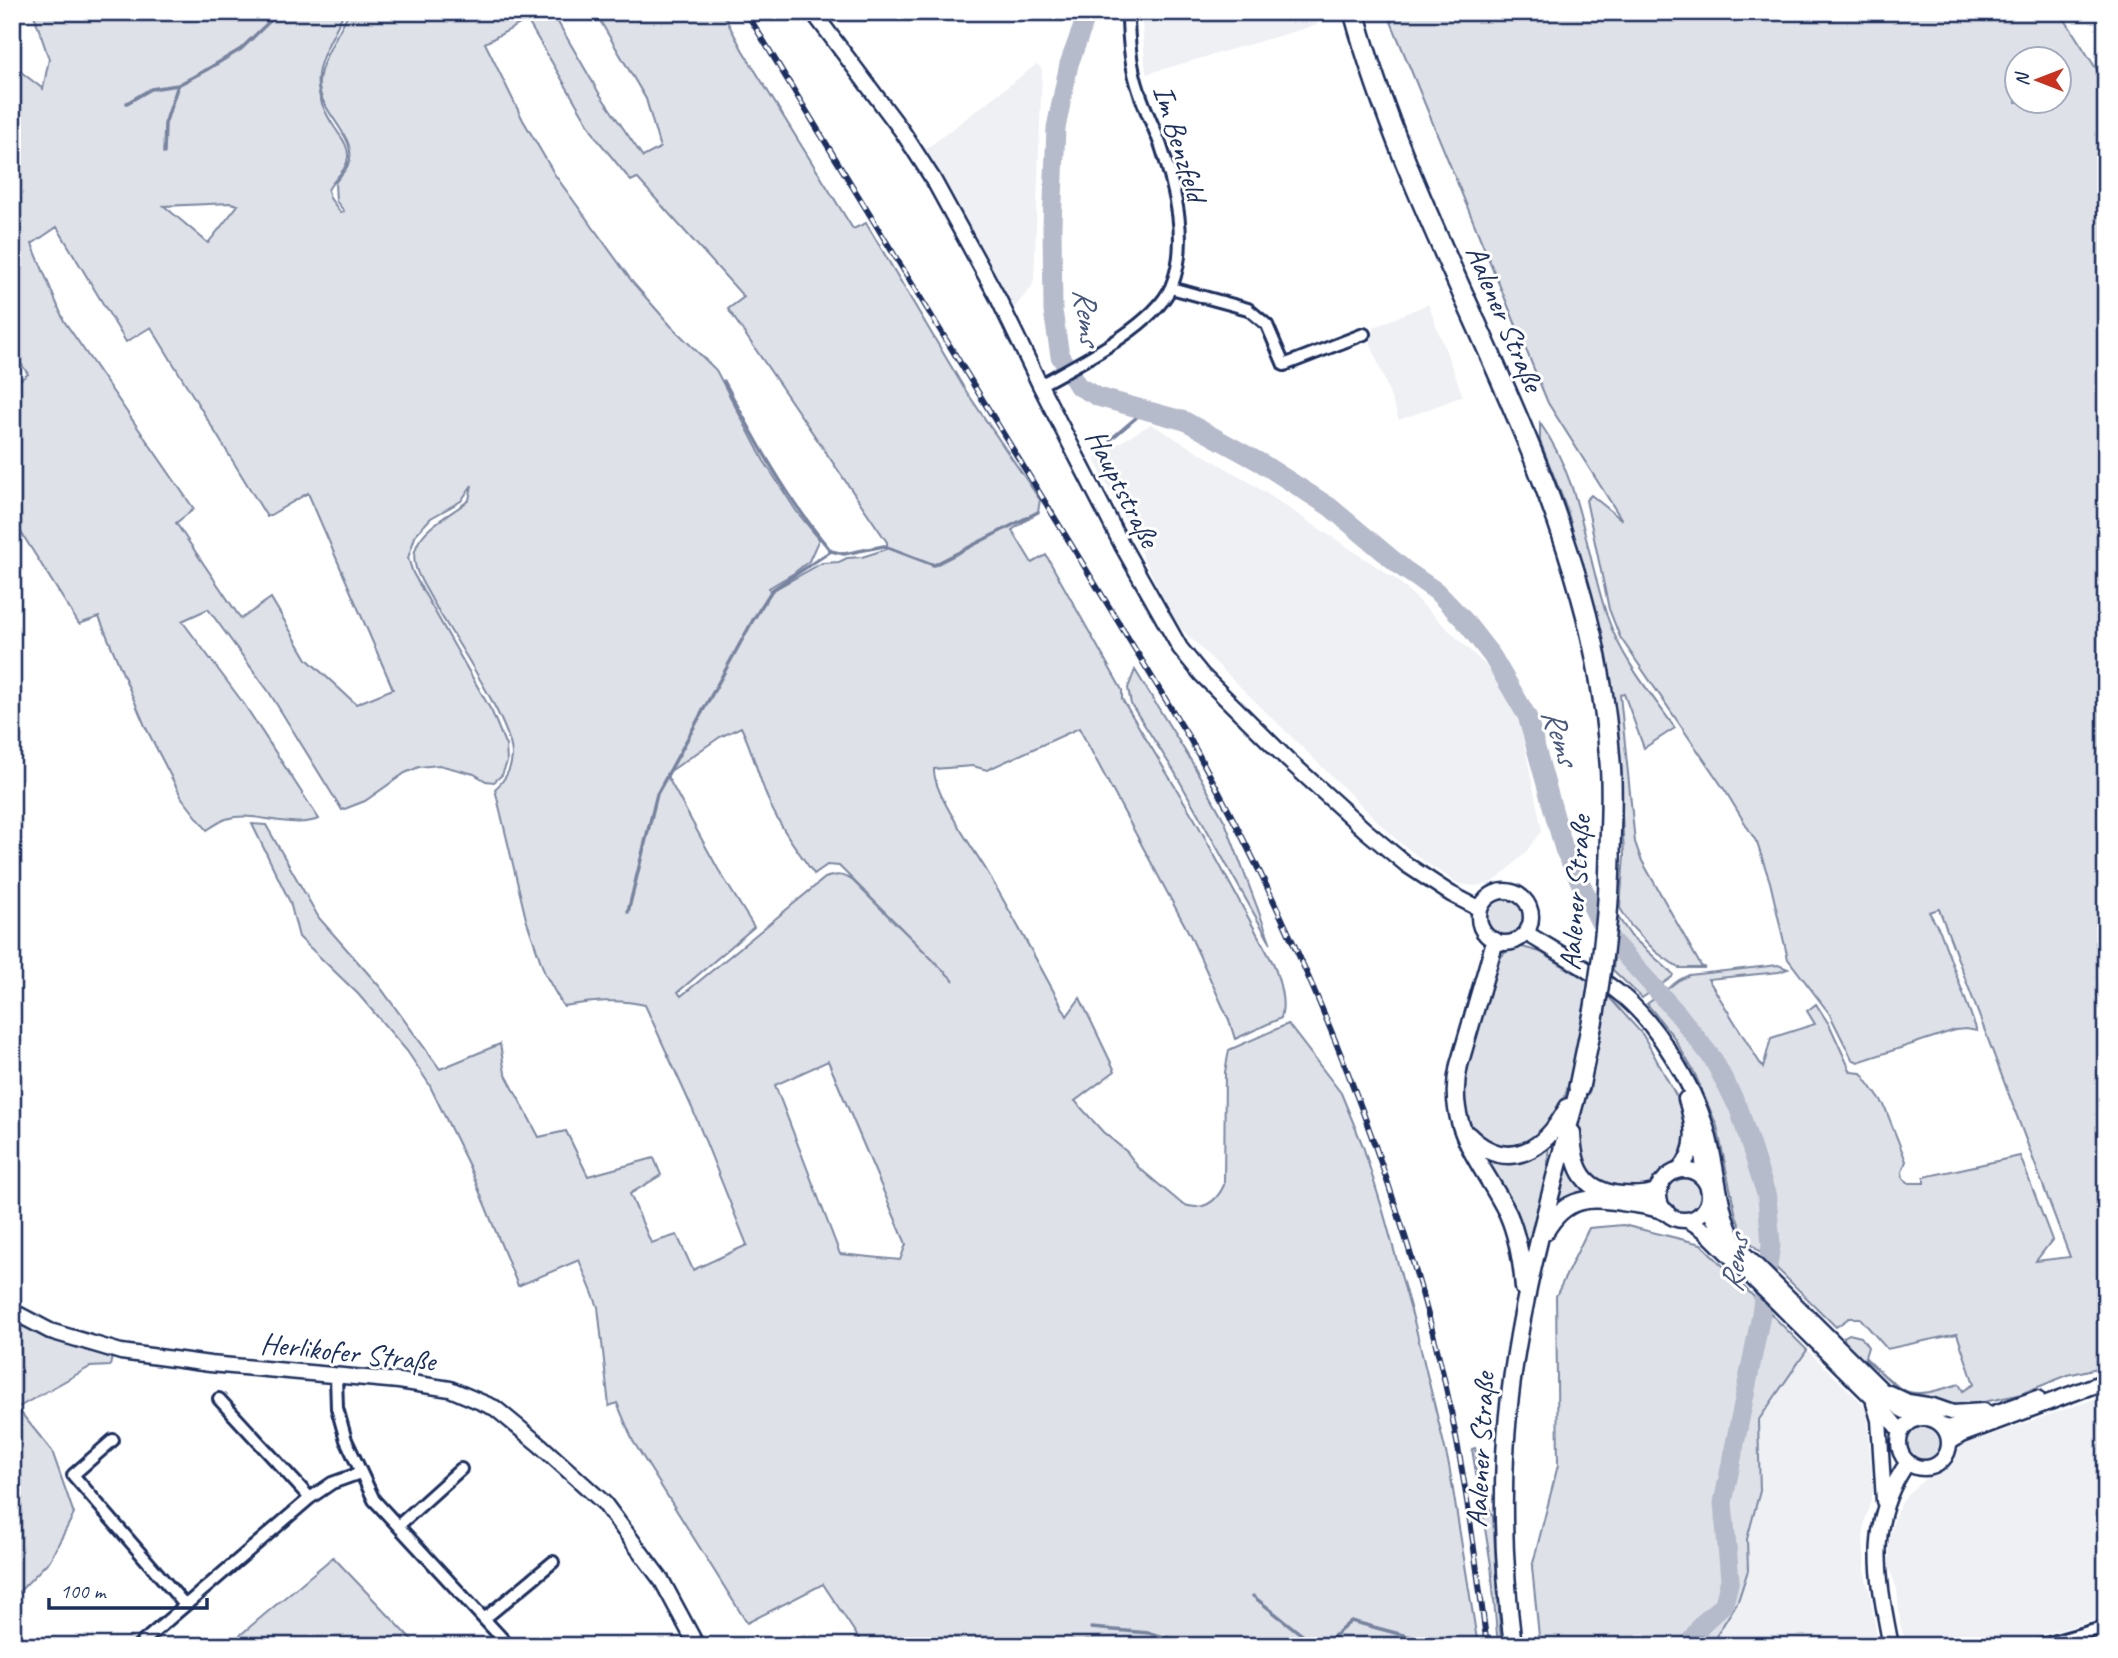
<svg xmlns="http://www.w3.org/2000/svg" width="2118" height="1658" font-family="Caveat,sans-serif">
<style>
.built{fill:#eff0f4}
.green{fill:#dee1e7;stroke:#7c88a2;stroke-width:2;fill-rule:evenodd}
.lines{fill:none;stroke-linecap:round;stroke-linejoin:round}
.stream{stroke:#77839f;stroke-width:3.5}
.river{stroke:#b5bbca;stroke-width:19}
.street-casing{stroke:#1b2f5e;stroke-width:16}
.secondary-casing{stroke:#1b2f5e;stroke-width:19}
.primary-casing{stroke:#1b2f5e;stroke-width:21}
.highway-casing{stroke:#1b2f5e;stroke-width:24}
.street{stroke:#fff;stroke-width:10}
.secondary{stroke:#fff;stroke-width:14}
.primary{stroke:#fff;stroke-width:16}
.highway{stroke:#fff;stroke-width:19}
.rail-casing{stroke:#1b2f5e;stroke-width:6}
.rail{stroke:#fff;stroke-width:3.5;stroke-dasharray:10;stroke-linecap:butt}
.highway-bridge-casing{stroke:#1b2f5e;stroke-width:24;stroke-linecap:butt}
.highway-bridge{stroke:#fff;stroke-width:19}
.labels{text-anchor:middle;stroke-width:6;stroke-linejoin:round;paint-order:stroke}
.street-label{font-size:30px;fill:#1b2f5e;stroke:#fff}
.water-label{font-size:32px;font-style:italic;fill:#49597e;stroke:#fff}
</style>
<rect width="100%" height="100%" fill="#fff"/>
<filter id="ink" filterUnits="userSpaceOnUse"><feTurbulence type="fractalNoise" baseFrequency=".0143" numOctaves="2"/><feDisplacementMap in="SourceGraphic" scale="14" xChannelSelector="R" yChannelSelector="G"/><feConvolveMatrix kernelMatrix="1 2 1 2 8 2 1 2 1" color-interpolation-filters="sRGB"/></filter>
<g filter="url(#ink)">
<path class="built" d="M1141 12H1314L1317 25 1146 74Z
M1037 64 1042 70 1034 280 1031 288 1011 311 954 199 926 149Z
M1428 304 1463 396 1399 420 1370 341 1374 327Z
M1151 424 1246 480 1397 580 1486 666 1509 699 1521 729 1542 830 1525 853 1499 878 1488 884 1475 886 1459 884 1425 862 1399 842 1176 624 1094 458Z
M1807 1350 1859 1400 1867 1411 1873 1492 1865 1521 1863 1539 1866 1581 1870 1592 1878 1646H1710L1738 1601 1748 1570 1747 1539 1760 1491 1758 1421Z
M2106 1395V1617L2003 1646H1907L1900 1624 1897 1590 1889 1566V1540L1895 1515 1907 1494 1925 1479 1951 1466 1954 1455 1962 1445Z"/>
<path class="green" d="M33 12H344C322 60 302 79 335 128 341 137 349 146 348 157 347 171 334 178 328 190L330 198 341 213 344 211 336 201 335 183C339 177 345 171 348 165 361 138 317 112 319 82 320 61 340 31 349 12H552L599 93 643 157 660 148 646 99 595 12H722L743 51 853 229 866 223 964 388 1040 500 1038 512 1012 530 1032 563 1046 555 1122 690V699L1197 823 1274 965C1279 980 1286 1002 1281 1018L1235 1039 1229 1020 1190 935 1079 728 987 770 973 766 934 769C933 794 974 849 988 873 1015 920 1041 968 1067 1016L1080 998 1115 1071 1075 1101 1103 1132 1127 1152 1138 1167 1182 1204C1202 1212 1216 1203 1224 1185L1225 1072 1229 1050 1288 1024 1341 1093 1363 1146 1383 1211 1415 1325 1449 1465 1478 1646H864L823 1584 747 1623 633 1441 617 1403 609 1406 598 1307 579 1260 518 1286 469 1166 429 1084 407 1051 358 994 299 937 290 902 252 824 266 825 319 918 380 987 440 1069 500 1044 505 1073 539 1137 566 1131 588 1176 654 1158 661 1175 630 1194 651 1243 677 1235 693 1270 747 1245 692 1108 645 1005C617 998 591 1002 563 1006L545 974 526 919 495 789C505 780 511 770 512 757 514 725 450 632 432 600 423 583 408 564 417 545 426 525 452 514 469 500L472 485 461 501 431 518 416 534 408 558 413 573 492 712 506 746 507 762 502 775 494 782 486 781 474 774 439 765 419 767 405 773 365 801 342 810 269 692 208 609 182 621 244 704 319 819C288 830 256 810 226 819 219 822 213 826 207 830L182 798 145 726 99 617 79 624 12 518V386L28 374 12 350V65L43 89 49 59ZM527 20 597 139 631 181 637 178 744 297 728 309 887 542V549L862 557 847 558 839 562 822 563 770 592 769 588 794 573 809 561 819 539 797 512 764 461 716 370 671 326 634 284 555 175 523 120 485 43ZM231 203 238 205 208 243 164 206ZM57 227 126 342 151 327 267 517 308 493 393 689 356 704 307 659 271 598 241 619 176 523 194 509 64 321 32 244ZM741 727C751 747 756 768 764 789 775 821 795 847 814 874L827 865 839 866 954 981 853 881C843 874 836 874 825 878L681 996 678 992 754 927 718 869 666 774 720 737ZM828 1061 906 1244 900 1260 840 1254 775 1085Z
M1387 12H2060L2106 84V1366L2068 1375 2018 1395 1959 1407 1908 1395 1865 1359 1864 1362C1850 1358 1845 1352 1844 1337L1849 1334 1861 1337 1868 1347 1865 1357C1903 1395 1906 1401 1959 1384L1963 1391 1974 1384 1957 1334 1887 1349 1860 1318H1849L1836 1327 1744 1236 1736 1216 1717 1126 1694 1072 1673 1036 1647 1004 1679 980 1689 975 1778 965 1788 969 1779 972 1708 979 1763 1068 1771 1038 1815 1024 1807 1011 1816 1004 1830 1026 1851 1072 1861 1073 1884 1105 1906 1161 1902 1172 1903 1178 1909 1183H1924V1177L2020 1156 2052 1240 2036 1261 2070 1257 1939 909 1929 912 1940 931 1977 1031 1966 1029 1955 1030 1858 1062 1852 1059 1829 1013 1788 959 1770 882 1757 843 1726 792 1620 637 1609 609 1586 500 1591 495 1622 520 1548 403ZM2016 60H2058V102H2016Z
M1540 423C1582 482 1585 553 1608 619 1622 659 1651 694 1675 728L1644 748 1624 694 1620 695 1635 842 1641 859 1701 966 1705 968H1679L1656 952 1631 926 1620 908 1624 856 1622 815 1618 769 1596 620 1567 509 1540 441Z
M1135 670 1193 764 1225 822 1271 944 1174 771 1131 704 1128 688Z
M1487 917a19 19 0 1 1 38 0a19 19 0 1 1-38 0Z
M1618 917 1631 936 1673 974 1672 977 1642 998 1613 970Z
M1519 946 1540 952 1591 983 1586 1018 1563 1104 1537 1142C1528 1144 1519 1147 1510 1148 1499 1149 1488 1144 1480 1136 1450 1105 1466 1065 1477 1029 1483 1005 1488 979 1501 957 1505 951 1512 948 1519 946Z
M1608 996 1643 1035 1684 1110 1687 1140 1680 1158 1662 1172 1650 1186 1638 1192 1602 1186 1582 1165 1577 1133Z
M1549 1141 1547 1172 1525 1256 1474 1147 1489 1154Z
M1566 1154 1573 1173 1592 1193 1556 1209 1555 1195Z
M1664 1195a20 20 0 1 1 40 0a20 20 0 1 1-40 0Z
M1623 1225 1701 1244 1807 1350 1758 1421 1760 1491 1747 1539 1748 1570 1738 1601 1710 1646H1540L1532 1567 1558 1465 1556 1296 1589 1228Z
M12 1319 45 1336 112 1357 110 1366 90 1367 17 1408 52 1451 74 1514 50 1560 12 1599Z
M1906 1443a19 19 0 1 1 38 0a19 19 0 1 1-38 0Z
M1475 1448 1484 1495 1493 1517 1501 1646H1498L1491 1565 1472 1449Z
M333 1557 418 1646H227Z"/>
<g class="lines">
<path class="stream" d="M127 103 151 89 178 85 206 70 241 49 273 18 289 12
M164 153 165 124 178 85
M724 381C756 441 787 499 831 551
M1110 440 1144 411
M628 912 657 794 753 620 772 590 831 551 844 554 884 546 934 565 1038 512
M1253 1596 1316 1646
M1091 1628 1149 1633 1200 1646
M1323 1646 1351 1621 1444 1646"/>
<path class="river" d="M1088 12 1069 64 1056 128 1052 225 1053 311 1060 356 1078 386 1098 397 1185 421 1263 464 1330 507 1404 569 1436 591 1464 620 1492 656 1527 716 1564 849 1605 933 1678 1014 1713 1059 1739 1109 1767 1197 1771 1245 1760 1320 1723 1503 1730 1579 1724 1604 1702 1624 1687 1646"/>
<g class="street-casing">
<path id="street" d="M1171 288 1248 309 1267 325 1284 365 1364 334
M1040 385C1076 365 1154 326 1171 287 1190 243 1175 189 1161 146 1154 127 1145 110 1139 91 1130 65 1128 40 1128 12
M336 1376 337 1408 346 1440 374 1500 509 1646
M219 1399 310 1498
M113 1440 73 1475 185 1605
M399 1525 461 1469
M484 1619 553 1562
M138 1646 310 1498 332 1483 360 1473
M2038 1646 2106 1627"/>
</g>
<g class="secondary-casing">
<path id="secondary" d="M813 12 902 131 933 179 998 298 1040 385 1122 545 1180 648 1202 675 1288 760 1365 830 1407 865 1451 894 1480 909
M1479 917a26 26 0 1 1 52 0a26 26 0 1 1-52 0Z
M1526 933C1559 953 1594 972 1624 997 1658 1026 1693 1085 1706 1127 1715 1156 1717 1186 1725 1216 1728 1228 1734 1239 1739 1250
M1700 1132 1705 1181
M1659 1195a25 25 0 1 1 50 0a25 25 0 1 1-50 0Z
M1679 1170C1698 1150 1694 1124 1686 1099
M1708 1203 1710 1212 1721 1231 1901 1409 1918 1418
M1688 1220 1704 1230 1873 1398 1901 1432
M12 1311 50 1331 121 1352 210 1364 399 1381 450 1389 495 1408 540 1445 604 1503 662 1581 697 1646
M1889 1393 1908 1402 1933 1406 1953 1413 1984 1411
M1874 1403 1879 1420 1884 1501
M1899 1443a25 25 0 1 1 50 0a25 25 0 1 1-50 0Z
M1945 1428 1958 1426 2037 1398
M1949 1443 1961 1435 2106 1381
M1891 1646C1878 1578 1865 1522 1908 1462"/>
</g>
<g class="primary-casing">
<path id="primary" d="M1495 941 1459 1065C1444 1128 1483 1163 1508 1214 1518 1237 1522 1262 1524 1288
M1572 1133C1573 1169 1584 1192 1622 1195 1634 1196 1645 1196 1656 1192L1661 1184
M1468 1135C1508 1175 1546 1149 1568 1107
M1545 1232C1566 1195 1590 1197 1628 1203 1641 1205 1654 1206 1666 1212
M1513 1646C1505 1582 1502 1519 1505 1455 1511 1330 1547 1207 1579 1087"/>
</g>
<g class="highway-casing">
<path id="highway" d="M1354 12C1409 214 1526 395 1581 595 1596 648 1606 706 1610 762 1613 793 1610 826 1610 857
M1579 1087 1594 1013"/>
</g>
<use href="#street" class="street"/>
<use href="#secondary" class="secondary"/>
<use href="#primary" class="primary"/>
<use href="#highway" class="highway"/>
<g class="rail-casing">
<path id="rail" d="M746 12 1191 741C1294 925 1375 1119 1430 1322 1459 1428 1473 1537 1487 1646"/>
</g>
<use href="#rail" class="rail"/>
<g class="highway-bridge-casing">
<path id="highway-bridge" d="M1594 1013C1603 961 1609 910 1610 857"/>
</g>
<use href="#highway-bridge" class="highway-bridge"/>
</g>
</g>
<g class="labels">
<g class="street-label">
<text transform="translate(1180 143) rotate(73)" y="10">Im Benzfeld</text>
<text transform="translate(1505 318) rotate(67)" y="10">Aalener Straße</text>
<text transform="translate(1123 488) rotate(63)" y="10">Hauptstraße</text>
<text transform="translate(1575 893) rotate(-86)" y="10">Aalener Straße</text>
<text transform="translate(348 1352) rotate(6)" y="10">Herlikofer Straße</text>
<text transform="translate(1480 1450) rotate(-87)" y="10">Aalener Straße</text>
</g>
<g class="water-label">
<text transform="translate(1088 316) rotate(83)" y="11">Rems</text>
<text transform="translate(1561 736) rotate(72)" y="11">Rems</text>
<text transform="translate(1734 1264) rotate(-83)" y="11">Rems</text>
</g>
</g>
<rect width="2118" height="1658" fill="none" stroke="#fff" stroke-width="42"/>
<rect x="21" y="21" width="2076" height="1616" fill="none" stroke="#1b2f5e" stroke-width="2.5" filter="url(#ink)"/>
<g transform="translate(2038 80) rotate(270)"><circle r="33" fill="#ffffff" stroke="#a4acbf" stroke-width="2"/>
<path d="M0-5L12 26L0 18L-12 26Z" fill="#c8321e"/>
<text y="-10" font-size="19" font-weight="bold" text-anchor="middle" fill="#1b2f5e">N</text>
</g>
<path d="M49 1598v10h158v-10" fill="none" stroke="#1b2f5e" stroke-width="3.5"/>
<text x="60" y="1598" font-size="21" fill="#1b2f5e" stroke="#ffffff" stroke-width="5" paint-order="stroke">100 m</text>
</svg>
